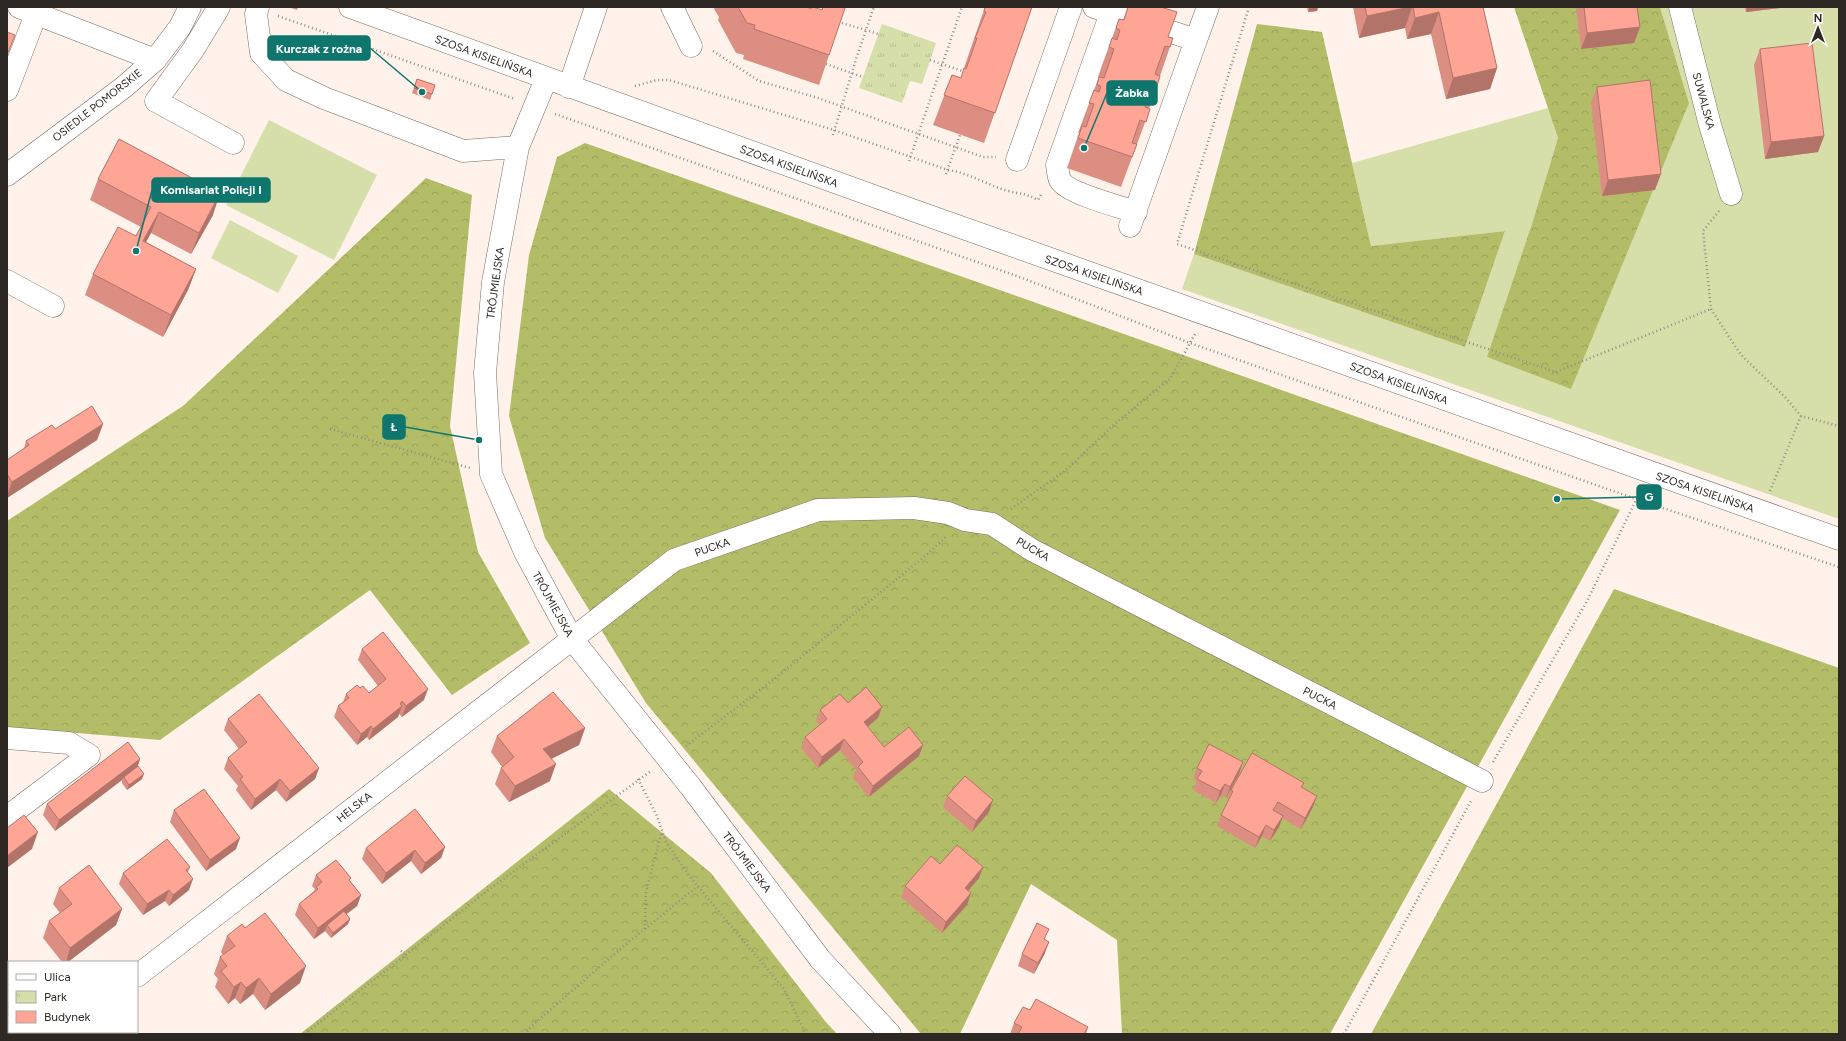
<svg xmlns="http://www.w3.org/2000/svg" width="1846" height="1041" font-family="Figtree,sans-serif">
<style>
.grass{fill:#d6dea9}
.forest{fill:url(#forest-crowns)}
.park{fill:url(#park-tufts)}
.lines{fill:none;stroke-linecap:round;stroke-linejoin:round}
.minor-casing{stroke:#796c63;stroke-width:23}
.path{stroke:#948b85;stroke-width:2.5;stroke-dasharray:1 3;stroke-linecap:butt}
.minor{stroke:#fff;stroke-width:22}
.wall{fill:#db8e81}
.shaded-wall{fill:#b27469}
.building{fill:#ffa596;stroke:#b27469}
.labels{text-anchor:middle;stroke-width:3;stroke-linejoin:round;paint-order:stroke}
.street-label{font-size:11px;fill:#2e2824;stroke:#fff}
.leader{fill:none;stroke:#0f766e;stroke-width:1.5}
.callout-dot{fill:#0f766e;stroke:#fff;stroke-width:1.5}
.callout{fill:#0f766e;stroke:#0f766e;stroke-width:1.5}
.callout-label{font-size:12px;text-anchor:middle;font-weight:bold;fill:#fff}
</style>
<defs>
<pattern id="forest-crowns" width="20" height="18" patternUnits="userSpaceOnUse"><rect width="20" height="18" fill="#b3bd68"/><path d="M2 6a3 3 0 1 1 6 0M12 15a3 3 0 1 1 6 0" fill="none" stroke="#9aa25a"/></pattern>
<pattern id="park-tufts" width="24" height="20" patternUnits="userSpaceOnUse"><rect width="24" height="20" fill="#d6dea9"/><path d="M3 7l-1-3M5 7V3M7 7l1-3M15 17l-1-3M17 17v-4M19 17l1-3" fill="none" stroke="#b8be91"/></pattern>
</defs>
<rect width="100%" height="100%" fill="#fef2ea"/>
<path class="grass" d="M1660 7H1839V519L1182 289 1194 254 1465 347 1505 231 1371 246 1352 163 1548 108 1558 138 1531 227 1689 103Z
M269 120 377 175 334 260 226 205Z
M230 220 298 256 278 293 211 258Z"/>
<path class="forest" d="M1514 7H1660L1689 103 1571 389 1487 357 1531 227 1558 138Z
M1257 24 1322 32 1371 246 1505 231 1465 347 1194 254Z
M585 143 1620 510 1330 1034H1122L1117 940 1031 884 960 1034H921L646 703 545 538 509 416 529 255 557 157Z
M426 178 472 195 450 426 478 552 530 643 452 695 370 590 160 740 7 727V521L183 406Z
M1614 589 1839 668V1034H1371Z
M609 789 711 873 825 1021 837 1034H300Z"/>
<path class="park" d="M882 24 936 43 922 84 910 81 902 103 859 88Z"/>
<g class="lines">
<g class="minor-casing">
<path id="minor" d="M19 7 155 60
M219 7 193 50 156 101 233 143
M258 7 256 14 261 53 286 80 324 98 463 151 518 147
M350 7 918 212 1839 539
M672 7 691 46
M1094 7 1196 40 1130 226
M1680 7 1710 125 1731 194
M1111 13 1057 165C1058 170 1058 176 1060 180 1067 193 1120 207 1136 212
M1196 40 1208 7
M546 79 518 147 493 282 485 373 491 474 525 552 572 639 690 786 820 959 890 1034
M569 87 596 7
M7 90 36 14
M1017 160 1071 7
M7 175 124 87 155 60 180 27 190 7
M7 281 53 306
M7 738 69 743 89 755 7 817
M137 976 674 560 818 510 914 508 948 513 965 520 992 524 1032 550 1482 781"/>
</g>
<path class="path" d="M1249 7 1177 244 1556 372 1711 309
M278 16 515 99
M838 22 866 30
M869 31 878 34
M713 51 759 81 815 97 983 157H996
M930 60 965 72
M826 64 863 77
M635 86 657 80H669L834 130 948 170C969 173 987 185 1008 191 1020 194 1025 193 1038 200L1042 193
M555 114 1017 276 1190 343 1636 499 1839 567
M833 135 857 56 874 7
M909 161 962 7
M946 174 960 135
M1719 211 1703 231 1711 309 1741 355 1784 396 1801 416 1839 426
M330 429 470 468
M1770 491 1801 416
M1011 509 1066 470 1118 421 1170 379 1195 334
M686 746 773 680 924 557 947 536
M1493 762 1586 603 1640 492
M638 779 657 816 666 842 690 877 784 989 806 1034
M645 929 646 892 662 831
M401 951 406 956
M305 1034 491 888 651 771
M524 1034 535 1023 625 945 698 886
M1344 1034 1471 801"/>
<use href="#minor" class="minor"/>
</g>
<path class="wall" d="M288 7H298L297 10Z
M715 7H807L829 55 819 85 743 59 744 55 736 53 718 20 719 17 714 9Z
M985 7H1032L984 143 933 125 952 75 961 78 966 69V68H964Z
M1128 7 1168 37 1173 38 1160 76 1149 109H1150L1121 187 1067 168 1079 133H1078L1094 90 1099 77H1098L1101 68 1119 19 1123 20Z
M1307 7H1318L1317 11 1308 12Z
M1353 7H1483L1497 68 1490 89 1446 99 1431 34 1407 39 1405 28 1359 38Z
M1576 7H1637L1640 27 1634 43 1581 49Z
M1745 7H1788L1746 12Z
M1760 49 1824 136 1818 152 1765 159 1754 65Z
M417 79 435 85 430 100 412 93Z
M1597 87 1655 190 1602 196 1591 103Z
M98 179 213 215 191 254 151 233 146 242 196 269 188 290 163 337 85 295 93 274 136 236 141 227 90 200Z
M103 424 97 440 7 498V460L24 449 26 441 55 429Z
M362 649 424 700 402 717 399 714 398 717 369 740 367 737 357 745 334 717 338 706 343 702 346 694 360 688 369 693 378 686 358 660Z
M848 703 878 718 868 727 884 747 919 756 869 797 853 778 856 770 840 750 818 768 801 748 805 737 820 725 816 721 820 710Z
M228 719 319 768 315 779 286 802 276 790 251 810 236 790 238 786 224 769 228 758 239 749 224 730Z
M585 728 579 745 551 759 550 781 509 802 495 784 501 768 502 767 491 752 497 736Z
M140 759 138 766 142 779 127 790 122 783V780L55 831 43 815 47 804Z
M1243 762 1239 774 1231 788 1304 783 1302 788 1313 807 1301 829 1282 818 1279 827 1270 841 1262 836 1255 848 1217 826 1221 815 1228 801H1227L1231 790 1226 798 1221 795 1216 803 1193 790 1197 781 1193 779 1197 768Z
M947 796 989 812 972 832 943 807Z
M174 810 236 849 206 871 170 822Z
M445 847 441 858 421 874 411 861 382 884 362 859 366 848Z
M940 864 979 878 968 891 971 893 967 905 942 933 901 897 905 886Z
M190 867 188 872 189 890 169 906 165 901 143 915 119 884 123 873Z
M316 875 350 881 361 895 357 906 346 914 350 919 348 924 331 938 325 931 314 939 295 915 299 904 314 891 315 889 312 886Z
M59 888 122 909 116 925 68 962H62L43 938 49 921 60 913 53 904Z
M245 928 300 983 265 1010 253 994 240 1004 235 998 228 1004 215 987 218 979 214 974 220 957 223 955 221 952 227 936Z
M1045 940V953L1034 974 1018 966 1022 954Z
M1030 1010 1088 1027 1086 1034H1010L1014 1023Z"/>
<path class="shaded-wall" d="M1310 7H1318L1317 11 1308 12Z
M1410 7H1412L1405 28 1359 38 1367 16Z
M1747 7H1788L1746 12Z
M1439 12 1431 34 1407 39 1415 18Z
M1640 27 1634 43 1581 49 1587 33Z
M1497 68 1490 89 1446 99 1453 78Z
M1824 136 1818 152 1765 159 1771 142Z
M1661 174 1655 190 1602 196 1608 180Z
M220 193 213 215 191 254 199 233Z
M159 212 151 233 135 262 143 241Z
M196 269 188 290 163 337 171 315Z
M103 424 97 440 7 498V493H8L12 482Z
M428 689 424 700 402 717 406 706Z
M402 701 400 707 402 706 398 717 369 740 373 729Z
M882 707 878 718 860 733 864 722Z
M371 726 367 737 357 745 361 734Z
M585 728 579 745 537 766 543 749Z
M844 739 840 750 818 768 822 757Z
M923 745 919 756 869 797 873 786Z
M140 759 136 770 124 777 122 780 55 831 59 820Z
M1243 762 1239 774 1226 798 1230 787Z
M556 764 550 781 509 802 515 786Z
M319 768 315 779 286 802 290 791Z
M144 774 142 779 127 790 129 785Z
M280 779 276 790 251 810 255 799Z
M1225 784 1221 795 1216 803 1220 791Z
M1317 796 1313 807 1301 829 1305 818Z
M993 800 989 812 972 832 976 821Z
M1283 816 1279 827 1270 841 1274 830Z
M1266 825 1262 836 1255 848 1259 837Z
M38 832 32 849 7 868V856Z
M240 838 236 849 206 871 210 860Z
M445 847 441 858 421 874 425 863Z
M415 850 411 861 382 884 386 873Z
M983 867 979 878 961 899 965 888Z
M193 879 189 890 169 906 173 895Z
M169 890 165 901 143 915 147 904Z
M971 893 967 905 942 933 946 922Z
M361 895 357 906 329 928 327 925 325 931 314 939 318 928Z
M122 909 116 925 68 962H66L70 948Z
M350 919 348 924 331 938 333 933Z
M1049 942 1045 953 1034 974 1038 963Z
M306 966 300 983 265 1010 271 994Z
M259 978 253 994 240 1004 246 988Z
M241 982 235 998 228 1004 234 987Z"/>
<path class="building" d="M738 7H807L811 9 812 7H813L822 10 823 7H842L845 8 829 55 754 29 755 25 747 23Z
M985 7H1032L995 113 944 95 952 75 961 78 964 68 966 69 977 38H975L986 12 984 11Z
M1128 7H1161L1177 12 1168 37 1173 38 1170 47 1165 46 1155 74 1160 76 1157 86 1153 84 1150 93 1154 95 1151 105 1146 103 1145 107 1150 109 1146 122 1140 120 1132 143 1137 144 1132 157 1078 138 1082 126 1086 127 1094 104 1089 103 1094 90 1099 92 1101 86 1097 85 1099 77 1104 78 1114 49 1109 47 1112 38 1117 40 1120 30 1116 28 1119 19 1124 20Z
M1365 7H1410L1367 16Z
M1413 7H1483L1497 68 1453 78 1439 12 1415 18Z
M1584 7H1637L1640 27 1587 33Z
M7 32 15 35 7 55Z
M1812 43 1824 136 1771 142 1760 49Z
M417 79 435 85 432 94 414 88Z
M1650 80 1661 174 1608 180 1597 87Z
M119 139 220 193 199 233 159 212 143 241 196 269 171 315 93 274 118 227 136 236 151 207 98 179Z
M92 406 103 424 12 482 7 474V460L29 445 26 441 52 425 55 429Z
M383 632 428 689 406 706 402 701 400 704 402 706 373 729 371 726 361 734 338 706 349 698 346 694 357 685 360 688 363 686 369 693 386 679 362 649Z
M866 687 882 707 864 722 884 747 909 727 923 745 873 786 858 767 863 762 844 739 822 757 805 737 827 719 820 710 840 694 848 703Z
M553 692 585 728 543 749 556 764 515 786 501 768 514 757 497 736Z
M259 694 319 768 290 791 280 779 255 799 240 779 243 777 228 758 247 742 228 719Z
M128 742 140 759 59 820 47 804Z
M1209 744 1243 762 1230 787 1225 784 1220 791 1197 779 1202 771 1197 768Z
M1252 753 1304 783 1301 787 1317 796 1305 818 1278 802 1273 810 1283 816 1274 830 1266 825 1259 837 1221 815 1233 791 1231 790Z
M138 766 144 774 129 785 124 777Z
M965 776 993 800 976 821 947 796Z
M204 789 240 838 210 860 174 810Z
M415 809 445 847 425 863 415 850 386 873 366 848Z
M24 815 38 832 7 856V828Z
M167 839 190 867 186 870 193 879 173 895 169 890 147 904 123 873Z
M957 845 983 867 965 888 971 893 946 922 905 886 931 856 940 864Z
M336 860 351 878 349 880 361 895 318 928 299 904 318 889 316 887 322 882 316 875Z
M89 865 122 909 70 948 49 921 72 904 59 888Z
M344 911 350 919 333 933 327 925Z
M265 913 306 966 271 994 259 978 246 988 241 982 234 987 221 971 227 966 220 957 235 946 227 936 242 924 245 928Z
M1037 923 1049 929 1044 939 1049 942 1038 963 1022 954Z
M1036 999 1088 1027 1084 1034H1018L1022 1027 1014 1023 1023 1007 1030 1010Z"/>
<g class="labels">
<g class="street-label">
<text transform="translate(484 56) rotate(20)" y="4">SZOSA KISIELIŃSKA</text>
<text transform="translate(1704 101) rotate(75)" y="4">SUWALSKA</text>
<text transform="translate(97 105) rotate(-38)" y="4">OSIEDLE POMORSKIE</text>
<text transform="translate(789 166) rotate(20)" y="4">SZOSA KISIELIŃSKA</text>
<text transform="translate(1094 275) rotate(19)" y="4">SZOSA KISIELIŃSKA</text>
<text transform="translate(495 283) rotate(-82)" y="4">TRÓJMIEJSKA</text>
<text transform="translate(1399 383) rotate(20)" y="4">SZOSA KISIELIŃSKA</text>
<text transform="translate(1705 492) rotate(19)" y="4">SZOSA KISIELIŃSKA</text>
<text transform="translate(712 547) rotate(-19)" y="4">PUCKA</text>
<text transform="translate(1033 549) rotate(30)" y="4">PUCKA</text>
<text transform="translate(553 604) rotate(61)" y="4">TRÓJMIEJSKA</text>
<text transform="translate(1320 698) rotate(27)" y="4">PUCKA</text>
<text transform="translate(354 807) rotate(-38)" y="4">HELSKA</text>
<text transform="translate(747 862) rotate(53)" y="4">TRÓJMIEJSKA</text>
</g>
</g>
<path class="leader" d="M422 92L370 48M1084 148L1107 93M136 251L152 190M479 440L405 427M1557 499L1637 497"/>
<g class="callout-dot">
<circle cx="422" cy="92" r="4"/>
<circle cx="1084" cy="148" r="4"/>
<circle cx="136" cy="251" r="4"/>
<circle cx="479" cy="440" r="4"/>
<circle cx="1557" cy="499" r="4"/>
</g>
<g class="callout">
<rect x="268" y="36" width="102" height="24" rx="4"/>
<rect x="1107" y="81" width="50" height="24" rx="4"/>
<rect x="152" y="178" width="118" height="24" rx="4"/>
<rect x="383" y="415" width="22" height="24" rx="4"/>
<rect x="1637" y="485" width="24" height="24" rx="4"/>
</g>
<g class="callout-label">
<text x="319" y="53">Kurczak z rożna</text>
<text x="1132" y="97">Żabka</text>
<text x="211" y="194">Komisariat Policji I</text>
<text x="394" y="431">Ł</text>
<text x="1649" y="501">G</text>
</g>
<rect width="1846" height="1041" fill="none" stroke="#2e2824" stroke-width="16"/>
<rect x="8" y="961" width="130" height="72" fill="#ffffff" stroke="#aba9a7"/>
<rect x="16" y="974" width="20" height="6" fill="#ffffff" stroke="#aba9a7"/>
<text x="44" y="981" font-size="12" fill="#2e2824">Ulica</text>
<rect x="16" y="991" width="20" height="12" fill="url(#park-tufts)" stroke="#aba9a7"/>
<text x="44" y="1001" font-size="12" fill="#2e2824">Park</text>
<rect x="16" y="1011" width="20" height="12" fill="#ffa596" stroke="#aba9a7"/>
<text x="44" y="1021" font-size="12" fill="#2e2824">Budynek</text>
<g transform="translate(1818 28)" stroke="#ffffff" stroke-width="3" paint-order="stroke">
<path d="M0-3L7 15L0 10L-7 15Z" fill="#2e2824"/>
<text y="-6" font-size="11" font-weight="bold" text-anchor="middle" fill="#2e2824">N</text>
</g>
</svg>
